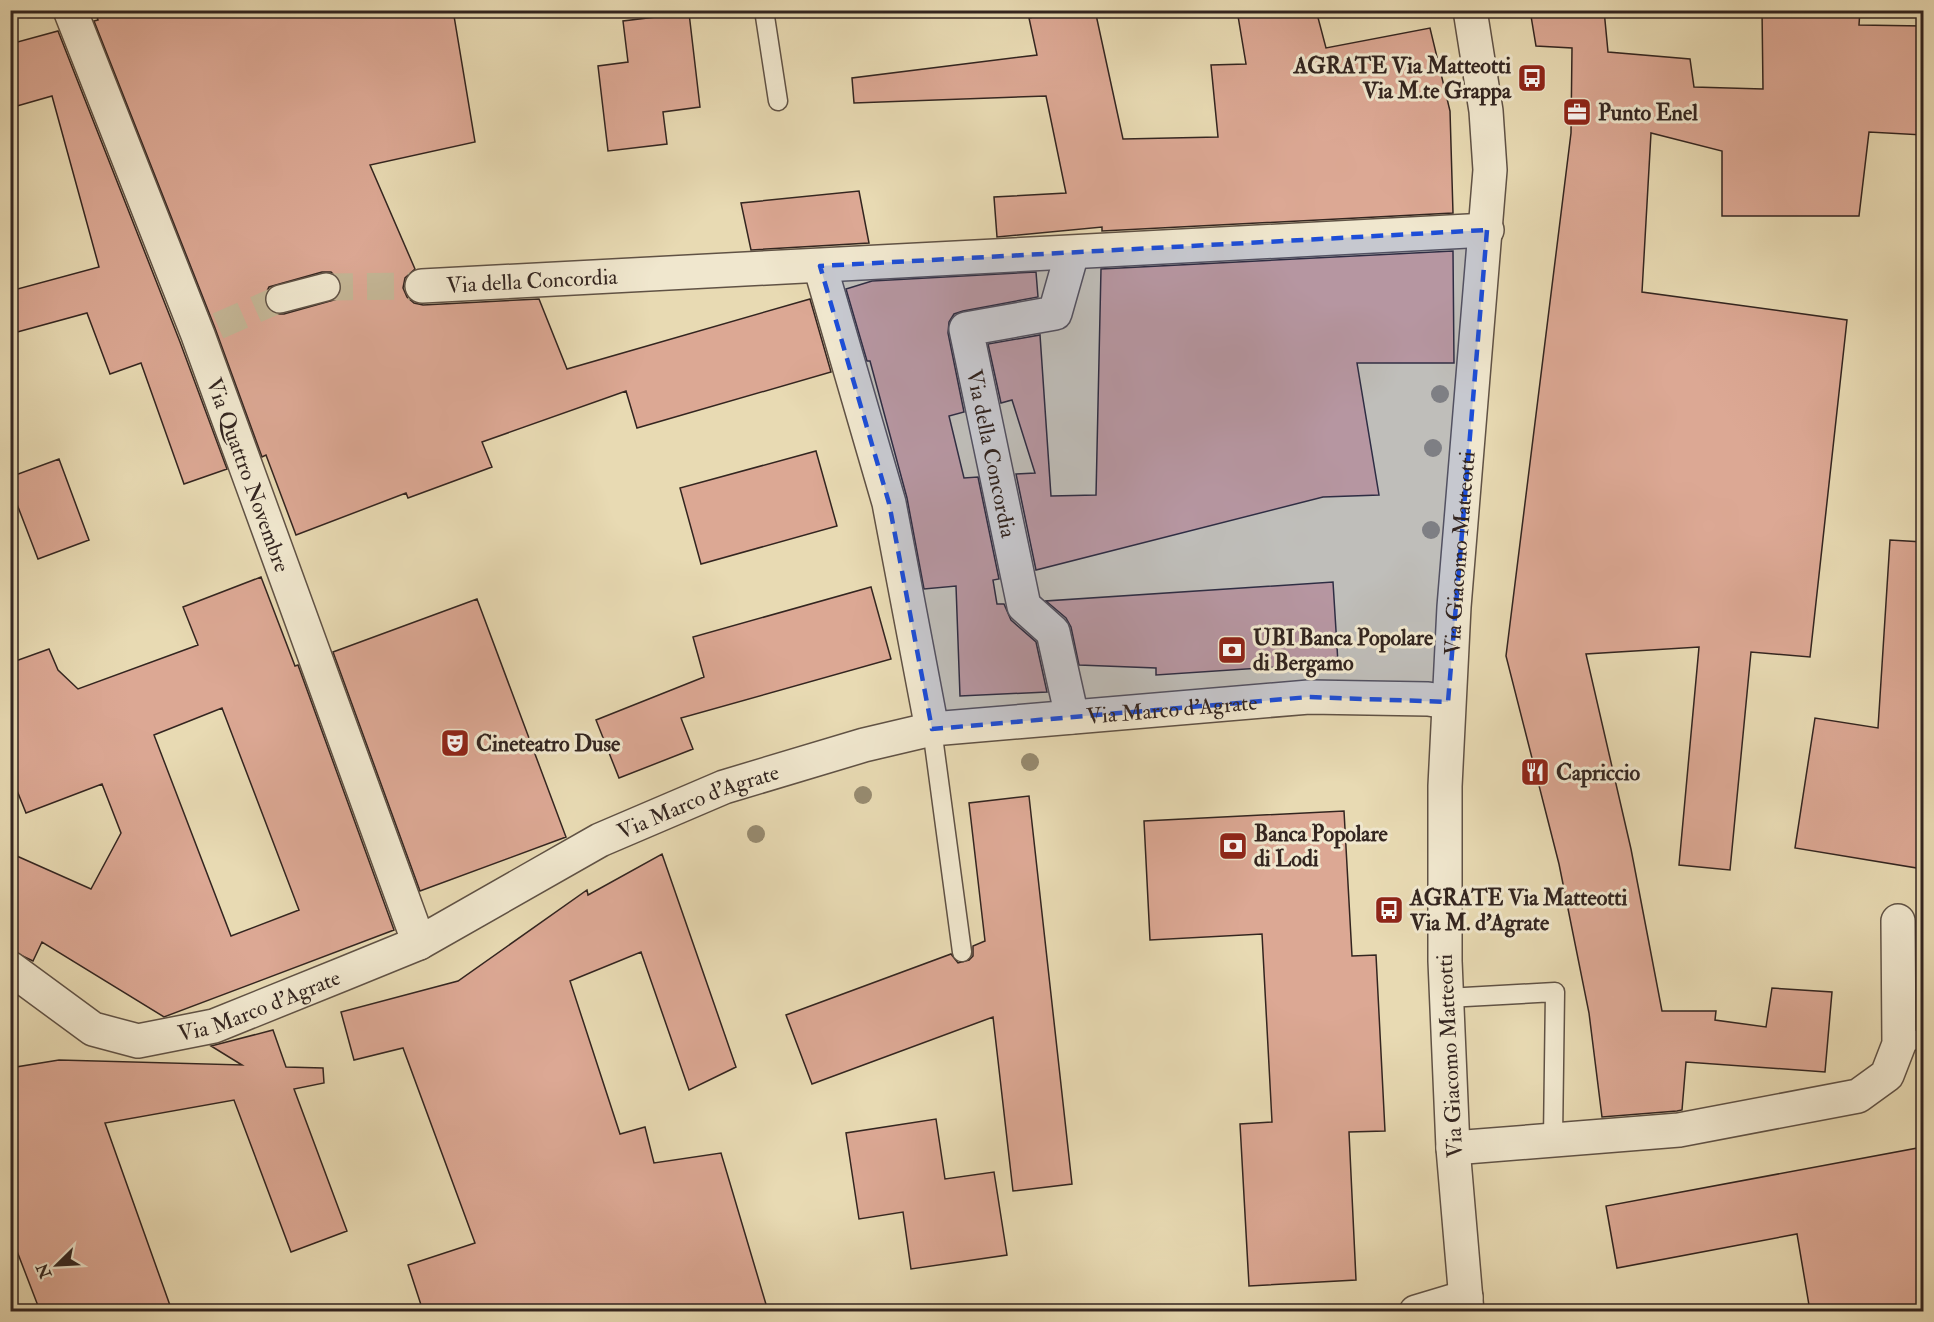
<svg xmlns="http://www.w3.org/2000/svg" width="1934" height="1322" font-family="'IM FELL Double Pica',serif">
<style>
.building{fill:#dca894;stroke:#332520;stroke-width:1.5;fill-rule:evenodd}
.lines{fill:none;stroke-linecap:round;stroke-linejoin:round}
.pedestrian-tunnel{stroke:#c4b696;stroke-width:27;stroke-dasharray:27 14;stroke-linecap:butt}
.service-casing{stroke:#605245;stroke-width:21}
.pedestrian-casing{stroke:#605245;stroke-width:30}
.minor-casing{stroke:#605245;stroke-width:36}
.tertiary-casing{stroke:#605245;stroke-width:36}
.service{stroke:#f0e7ce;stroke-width:18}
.pedestrian{stroke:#f0e7ce;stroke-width:27}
.minor{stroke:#f0e7ce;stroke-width:33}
.tertiary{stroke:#f0e7ce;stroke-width:33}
.tree{fill:#978b70}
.marked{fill:#1d4ed8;fill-opacity:0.2;stroke:#1d4ed8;stroke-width:4.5;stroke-dasharray:12 8;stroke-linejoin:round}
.labels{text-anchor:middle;stroke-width:6;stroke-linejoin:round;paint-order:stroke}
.poi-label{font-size:22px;font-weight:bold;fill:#332520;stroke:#f0e7ce;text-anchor:start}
.street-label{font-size:22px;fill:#332520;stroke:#f0e7ce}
</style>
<rect width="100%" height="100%" fill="#e8dab3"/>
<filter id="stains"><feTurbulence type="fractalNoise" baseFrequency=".00333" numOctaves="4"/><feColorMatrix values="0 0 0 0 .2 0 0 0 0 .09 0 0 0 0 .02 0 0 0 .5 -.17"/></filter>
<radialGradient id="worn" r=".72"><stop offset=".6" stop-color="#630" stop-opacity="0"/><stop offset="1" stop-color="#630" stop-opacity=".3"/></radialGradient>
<path class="building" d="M95 10H453L475 142 370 165 415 269 405 278 403 288 407 297 414 303 423 305 539 299 567 369 810 299 831 372 637 428 626 391 482 442 492 467 408 498 406 493 296 535 266 455 262 457 215 328 94 21 98 20ZM322 272H331L341 282V292L337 299 284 314H275L268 310 265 295 269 287Z
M1064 10H1095L1123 139 1218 137 1211 65 1246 64 1237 10H1316L1326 48 1430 28 1450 111 1453 213 1102 231V227L997 237 994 197 1066 193 1046 96 854 103 852 78 1037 55 1029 18Z
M1530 10H1604L1608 52 1690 59 1694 87 1763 89 1762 10H1860L1859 25 1923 26V135L1869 132 1859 216H1722V151L1651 133 1642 292 1847 320 1810 657 1751 652 1730 870 1679 865 1699 647 1586 654 1631 849 1662 1011H1716L1715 1020 1766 1027 1772 988 1832 992 1825 1072 1686 1062 1682 1110 1677 1111 1602 1117 1589 1013 1559 864 1506 656 1571 133 1572 48 1536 46Z
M689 13 700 107 663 112 667 144 608 151 598 66 628 62 623 21Z
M58 31 180 342 227 469 184 484 141 363 110 374 87 313 10 334V291L99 267 52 96 10 108V44Z
M859 191 869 243 751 250 741 203Z
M1453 251 1454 363H1357L1379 495 1323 497 1036 570 1016 474 1035 473 1012 400 1001 403 988 344 1040 335 1051 496 1096 495 1101 269Z
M1036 272 1038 297 963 311 954 314 949 322 948 333 964 412 949 416 964 478 978 477 999 579 993 580 997 604H1004L1011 620 1036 642 1047 692 960 696 956 586 924 589 907 498 870 361H867L846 289 872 281Z
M816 451 837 526 701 564 680 488Z
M59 459 89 540 38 559 10 486V477Z
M1890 540 1923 542V869L1795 848 1815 718 1878 728Z
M261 577 295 666 298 665 394 930 164 1017 42 942 33 961 10 950V853L91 889 121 833 102 784 26 813 10 773V663L49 649 58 670 78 689 198 645 183 607ZM222 708 299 910 231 936 154 735Z
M1333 582 1338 663 1156 675V668L1079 665 1071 627 1066 618 1046 601Z
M871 587 891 659 681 718 693 749 619 778 596 720 704 677 693 637Z
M477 599 566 837 420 891 333 652Z
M1029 796 1072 1184 1013 1191 993 1017 812 1084 786 1015 951 954 958 963 969 960 973 956V946L985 941 969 803Z
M1344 811 1352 956 1376 955 1385 1131 1349 1132 1356 1280 1249 1286 1240 1124 1272 1122 1262 934 1150 940 1144 821Z
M662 854 736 1067 689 1090 641 952 570 981 620 1134 645 1127 654 1163 721 1153 768 1311H423L408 1265 475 1243 403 1048 354 1060 341 1012 458 981 587 890 588 895Z
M273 1030 286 1067 323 1068 324 1083 294 1089 347 1231 291 1252 234 1100 105 1123 172 1311H40L10 1233V1068L59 1060 242 1065 211 1046Z
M936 1119 945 1179 994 1172 1007 1255 911 1269 903 1212 859 1219 846 1133Z
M1923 1147V1311H1810L1797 1234 1617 1268 1606 1206Z"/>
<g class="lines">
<path class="pedestrian-tunnel" d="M326 287 422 286
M218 326 280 299"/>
<g class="service-casing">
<path id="service" d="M764 10 778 101
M932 729 962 952
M1447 998 1555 992 1553 1139
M1899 1044 1924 1038"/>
</g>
<g class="pedestrian-casing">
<path id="pedestrian" d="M280 299 326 287"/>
</g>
<g class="minor-casing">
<g id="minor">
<path id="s1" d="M70 10 198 335 419 943"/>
<path id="s2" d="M1072 253 1055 313 966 329 1024 606 1053 632 1072 717"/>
<path d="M820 266 889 503 932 729"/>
<path id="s3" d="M422 286 1487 230"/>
<path id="s4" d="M10 968 93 1029 138 1041 214 1026 343 974 419 943 600 840 724 787 864 745 932 729 1309 697 1428 699 1448 702"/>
<path d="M1453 1148 1679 1130 1858 1096 1887 1075 1899 1044 1898 921"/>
</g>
</g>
<g class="tertiary-casing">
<g id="tertiary">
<path d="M1416 1312 1466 1297"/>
<path id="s5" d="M1467 1312 1453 1148 1445 961V786L1454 607 1490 170 1486 111 1470 10"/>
</g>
</g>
<use href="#service" class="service"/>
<use href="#pedestrian" class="pedestrian"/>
<use href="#minor" class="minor"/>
<use href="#tertiary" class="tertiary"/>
</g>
<g class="tree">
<circle cx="1440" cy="394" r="9"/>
<circle cx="1433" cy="448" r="9"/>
<circle cx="1431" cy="530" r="9"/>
<circle cx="1030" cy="762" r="9"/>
<circle cx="863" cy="795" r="9"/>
<circle cx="756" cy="834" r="9"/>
</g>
<path class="marked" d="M1487 230 1448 702 1309 697 932 729 889 503 820 266Z"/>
<defs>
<g id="bus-square" transform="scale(1.5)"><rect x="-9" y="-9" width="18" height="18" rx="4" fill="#8f2418" stroke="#f0e7ce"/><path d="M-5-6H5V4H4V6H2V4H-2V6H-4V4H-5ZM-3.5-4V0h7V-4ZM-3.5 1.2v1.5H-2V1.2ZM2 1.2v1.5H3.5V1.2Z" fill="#fff"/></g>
<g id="office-square" transform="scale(1.5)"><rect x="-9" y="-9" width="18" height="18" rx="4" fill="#8f2418" stroke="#f0e7ce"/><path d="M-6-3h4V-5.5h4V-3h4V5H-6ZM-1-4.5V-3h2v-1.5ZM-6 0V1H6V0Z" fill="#fff"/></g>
<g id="bank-square" transform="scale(1.5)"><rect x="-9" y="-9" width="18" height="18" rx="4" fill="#8f2418" stroke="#f0e7ce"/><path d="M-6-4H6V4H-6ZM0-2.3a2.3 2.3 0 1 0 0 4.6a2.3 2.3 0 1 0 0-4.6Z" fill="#fff"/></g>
<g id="theatre-square" transform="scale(1.5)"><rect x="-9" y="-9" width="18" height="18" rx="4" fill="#8f2418" stroke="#f0e7ce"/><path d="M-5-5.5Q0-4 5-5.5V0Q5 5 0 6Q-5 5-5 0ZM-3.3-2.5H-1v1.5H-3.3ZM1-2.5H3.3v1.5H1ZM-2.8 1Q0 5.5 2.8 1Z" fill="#fff"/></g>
<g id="restaurant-square" transform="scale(1.5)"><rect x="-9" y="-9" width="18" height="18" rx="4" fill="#8f2418" stroke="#f0e7ce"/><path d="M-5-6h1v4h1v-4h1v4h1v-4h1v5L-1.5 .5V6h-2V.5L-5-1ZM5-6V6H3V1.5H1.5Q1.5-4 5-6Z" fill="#fff"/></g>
</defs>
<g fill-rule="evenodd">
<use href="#bus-square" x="1532" y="78"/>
<use href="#office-square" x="1577" y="112"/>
<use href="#bank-square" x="1232" y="650"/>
<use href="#theatre-square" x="455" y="743"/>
<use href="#restaurant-square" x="1535" y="772"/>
<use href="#bank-square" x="1233" y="846"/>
<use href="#bus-square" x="1389" y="910"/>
</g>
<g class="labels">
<g class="poi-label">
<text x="1511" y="73" text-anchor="end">AGRATE Via Matteotti<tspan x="1511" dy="25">Via M.te Grappa</tspan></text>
<text x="1598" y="120">Punto Enel</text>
<text x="1253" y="645">UBI Banca Popolare<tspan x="1253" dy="25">di Bergamo</tspan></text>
<text x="476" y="751">Cineteatro Duse</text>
<text x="1556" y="780">Capriccio</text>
<text x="1254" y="841">Banca Popolare<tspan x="1254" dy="25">di Lodi</tspan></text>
<text x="1410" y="905">AGRATE Via Matteotti<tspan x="1410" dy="25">Via M. d'Agrate</tspan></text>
</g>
<g class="street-label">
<text dy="8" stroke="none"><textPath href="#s3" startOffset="110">Via della Concordia</textPath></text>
<text dy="8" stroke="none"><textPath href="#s2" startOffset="280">Via della Concordia</textPath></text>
<text dy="8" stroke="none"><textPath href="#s1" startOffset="498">Via Quattro Novembre</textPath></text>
<text dy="8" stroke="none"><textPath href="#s5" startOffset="760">Via Giacomo Matteotti</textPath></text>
<text dy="8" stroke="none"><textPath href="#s4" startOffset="1248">Via Marco d'Agrate</textPath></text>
<text dy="8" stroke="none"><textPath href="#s4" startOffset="762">Via Marco d'Agrate</textPath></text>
<text dy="8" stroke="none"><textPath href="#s4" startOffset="276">Via Marco d'Agrate</textPath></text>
<text transform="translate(1449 1056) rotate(-93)" y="8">Via Giacomo Matteotti</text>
</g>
</g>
<rect width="1934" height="1322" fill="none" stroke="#e8dab3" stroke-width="36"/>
<rect x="12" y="12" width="1910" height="1298" fill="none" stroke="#332520" stroke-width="3"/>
<rect x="18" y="18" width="1898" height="1286" fill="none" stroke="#332520" stroke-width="1.5"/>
<g transform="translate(57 1265) rotate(246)" stroke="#f0e7ce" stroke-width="4.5" paint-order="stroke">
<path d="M0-4.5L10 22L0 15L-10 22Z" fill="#332520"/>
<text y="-9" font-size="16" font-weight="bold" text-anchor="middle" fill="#332520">N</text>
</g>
<rect width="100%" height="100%" filter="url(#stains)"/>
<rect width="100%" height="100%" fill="url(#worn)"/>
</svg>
